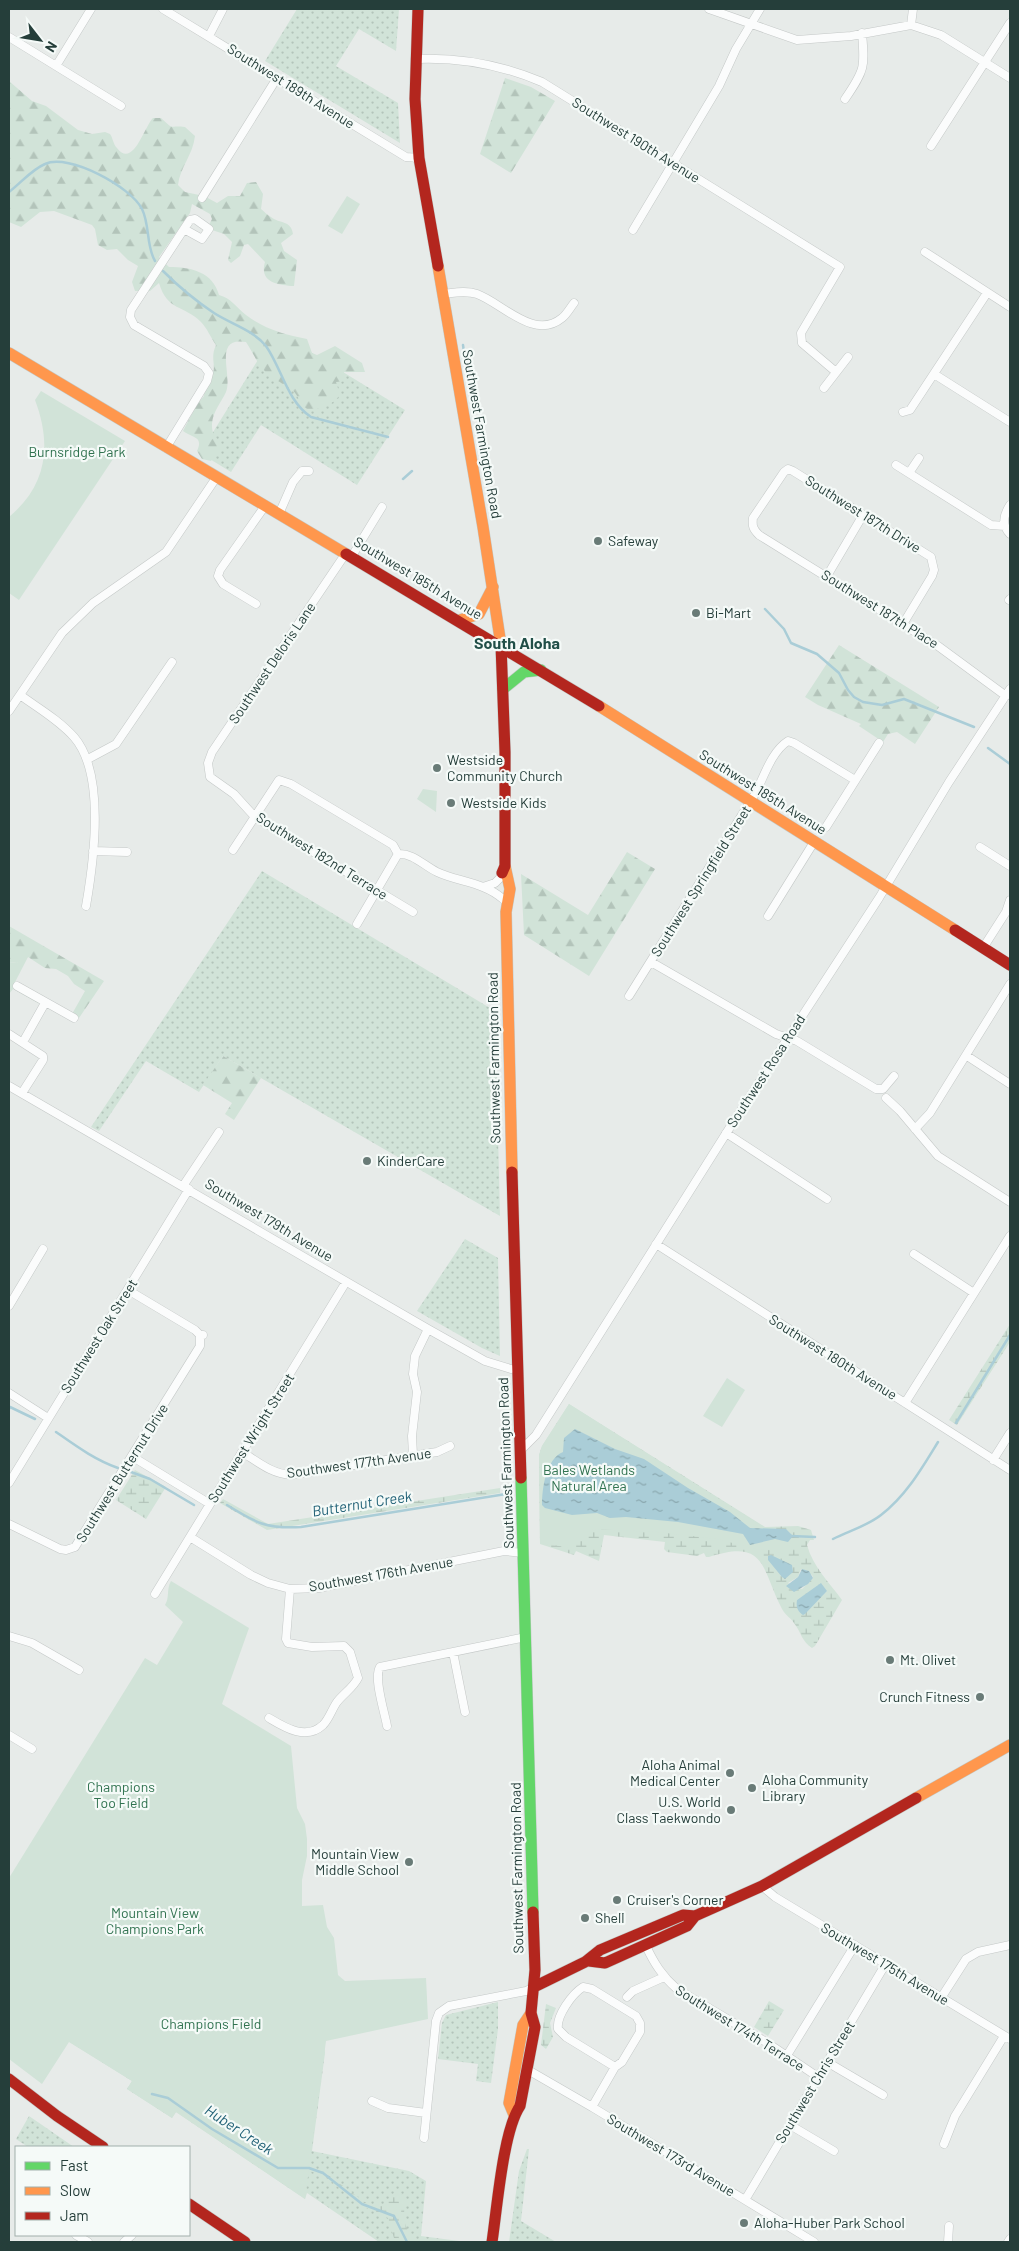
<svg xmlns="http://www.w3.org/2000/svg" width="1019" height="2251" font-family="Barlow,sans-serif">
<style>
.grass{fill:url(#grass-dots)}
.forest{fill:url(#forest-firs)}
.wetland{fill:url(#wetland-marsh);fill-rule:evenodd}
.green{fill:#d1e3d8}
.water{fill:url(#water-ripples)}
.lines{fill:none;stroke-linecap:round;stroke-linejoin:round}
.stream{stroke:#aacdd7;stroke-width:2.5}
.street-casing{stroke:#c4c8c7;stroke-width:9}
.fast-casing{stroke:#c3c9c7;stroke-width:12}
.slow-casing{stroke:#c3c9c7;stroke-width:12}
.jam-casing{stroke:#c3c9c7;stroke-width:12}
.street{stroke:#fbfcfc;stroke-width:8}
.fast{stroke:#63d668;stroke-width:11}
.slow{stroke:#ff974d;stroke-width:11}
.jam{stroke:#b3261e;stroke-width:11}
.poi-dot{fill:#697b77;stroke:#f5faf8;stroke-width:2}
.labels{text-anchor:middle;stroke-width:4.5;stroke-linejoin:round;paint-order:stroke}
.street-label{font-size:14px;fill:#253e3a;stroke:#f5faf8}
.park-label{font-size:14px;fill:#317350;stroke:#f5faf8}
.poi-label{font-size:14px;fill:#253e3a;stroke:#f5faf8;text-anchor:start}
.water-label{font-size:15px;font-style:italic;fill:#226277;stroke:#f5faf8}
.quarter-label{font-size:16px;font-weight:bold;fill:#214f48;stroke:#f5faf8}
</style>
<defs>
<pattern id="grass-dots" width="8" height="8" patternUnits="userSpaceOnUse" patternTransform="scale(1.25)"><rect width="8" height="8" fill="#d1e3d8"/><path d="M2 2h.1M6 6h.1" fill="none" stroke="#b3c4ba" stroke-width="1.8" stroke-linecap="round"/></pattern>
<pattern id="forest-firs" width="22" height="20" patternUnits="userSpaceOnUse" patternTransform="scale(1.25)"><rect width="22" height="20" fill="#d1e3d8"/><path d="M5 1l3.5 6h-7zM16 11l3.5 6h-7z" fill="#b3c4ba"/></pattern>
<pattern id="wetland-marsh" width="20" height="14" patternUnits="userSpaceOnUse" patternTransform="scale(1.25)"><rect width="20" height="14" fill="#d1e3d8"/><path d="M1 5h8M5 5V1M11 12h8M15 12V8" fill="none" stroke="#b3c4ba"/></pattern>
<pattern id="water-ripples" width="26" height="14" patternUnits="userSpaceOnUse" patternTransform="scale(1.25)"><rect width="26" height="14" fill="#aacdd7"/><path d="M2 4q2-2 4 0t4 0M15 11q2-2 4 0t4 0" fill="none" stroke="#8aa8af"/></pattern>
</defs>
<rect width="100%" height="100%" fill="#e7ebe9"/>
<path class="grass" d="M297 9H399L396 51 359 29 336 66 398 103 400 143 265 61Z
M276 331 405 410 357 485 261 425 231 472 200 453Z
M262 871 495 1011 500 1216 223 1056 199 1092 146 1061 99 1131 91 1127Z
M465 1239 498 1258 500 1356 482 1348 417 1311Z
M498 2002V2029L491 2083 476 2081 478 2064 438 2059 442 2023 446 2015Z
M323 2036 325 2053 312 2151 409 2171 426 2181 421 2236 467 2242H379L307 2193 305 2199 176 2112 172 2118 127 2089 132 2081 68 2041Z
M29 2116 74 2147H28L16 2139Z
M527 2149H529L521 2221 556 2242H509L519 2171Z"/>
<path class="forest" d="M505 78 531 87 555 101 511 173 480 154Z
M9 81 32 101 46 106 78 130 92 134 105 132 110 134C113 138 113 144 117 148 133 169 144 127 153 118H161C175 131 168 125 185 127L195 136C193 155 180 167 178 185L185 192 204 196 217 203 228 196H240L247 183 256 182 263 194 261 209C265 212 267 215 271 217 280 224 291 220 293 234L281 243 284 251 297 260 294 286C277 285 259 282 265 262L248 244 244 245 240 256 231 263 228 260 232 242 224 234 209 229 208 227 212 219 210 214 192 204 190 213 159 257 169 267C191 267 213 272 219 295 231 298 236 307 246 315 264 329 285 335 307 339L312 353 317 355 335 346 362 363 365 372H344L345 381 336 382 340 395C332 405 321 409 309 410L301 405C296 383 275 385 263 369 256 361 252 351 246 342 212 336 233 375 226 392 221 403 213 411 212 424 211 444 231 436 211 461L202 459 197 451C204 436 192 438 183 431L197 404 204 396C204 385 210 382 213 373 216 364 210 358 216 345 211 338 207 328 201 322 184 305 167 311 159 283L150 291H135L132 282 138 266 128 260 117 249 107 250 98 245 95 229 92 225 54 211 40 212 21 227 9 222Z
M839 645 939 707 915 744 897 732 888 734 883 742 859 726 861 724 818 705 805 697Z
M627 852 655 869 589 976 524 935 521 874 588 915Z
M9 926 104 981 79 1018 72 1014 85 991 74 984 68 976 56 969 45 968 28 957 17 963 9 962Z
M223 1056 261 1078 234 1120 225 1114 232 1103 203 1085Z"/>
<path class="wetland" d="M1010 1324V1342L957 1425 949 1420Z
M569 1404 765 1527 798 1526 811 1530 814 1540H810L807 1545C813 1567 829 1582 842 1600L815 1646 812 1648C802 1642 801 1632 794 1623 791 1618 785 1615 782 1609 761 1569 767 1538 709 1557H706L704 1553 697 1556 667 1552 664 1549 665 1542 604 1535 599 1561 576 1551 574 1555 540 1544 539 1455 542 1446ZM801 1569 812 1575 813 1578 802 1589 788 1583 798 1577ZM817 1588 827 1591 807 1610 797 1600Z
M135 1470 166 1487 146 1519 116 1500Z
M500 1488V1493L267 1530 220 1503 223 1499 268 1524Z
M769 2001 784 2010 768 2036 754 2027Z
M546 2004 556 2008 550 2023 553 2037 546 2049 541 2045Z
M307 2166 324 2172 369 2205 382 2206 387 2203 394 2193 403 2195C408 2202 404 2207 404 2214 404 2224 409 2234 412 2242H400L394 2238 388 2218 356 2203 327 2177 307 2170Z"/>
<path class="green" d="M347 196 360 204 342 234 328 226Z
M41 391 125 441 19 600 9 593V517C47 485 52 445 35 400Z
M423 789 437 791 436 812 417 799Z
M22 957H28L13 986 39 1002 38 1003 13 989 9 994V962L17 963Z
M727 1378 745 1390 722 1427 703 1416Z
M569 1404 794 1546 788 1555 771 1550 756 1549 717 1539 657 1532 591 1529 572 1548 540 1543 539 1455 542 1446Z
M171 1581 249 1628 222 1704 291 1746 297 1808 305 1824 307 1839V1856L302 1880V1906L323 1905 327 1927 334 1938 338 1975 345 1981 426 1978 428 2019 326 2041 305 2199 176 2112 172 2118 127 2089 132 2081 69 2042 42 2084 9 2059V1878L145 1658 157 1665 183 1622 165 1605C170 1597 166 1590 171 1581Z"/>
<path class="water" d="M575 1429 615 1449 644 1459 688 1488 730 1512 750 1528 786 1529 793 1536 788 1542 775 1539 750 1545 743 1534 678 1522 626 1517 610 1518 597 1513 572 1515 545 1508 542 1505C542 1488 546 1459 563 1452L564 1438Z
M771 1555 792 1565 793 1572 785 1579 782 1577 768 1560V1556Z
M802 1569 809 1571 813 1578 808 1584 794 1592 786 1586 798 1577Z
M821 1583 827 1591 805 1614 803 1615C797 1611 796 1606 797 1600Z"/>
<g class="lines">
<path class="stream" d="M9 192C21 183 31 170 45 164 69 153 131 187 142 209 150 225 146 246 155 261
M163 271C179 287 196 301 214 313 231 324 253 330 266 346 282 369 287 401 311 417L388 437
M463 345 468 381
M403 479 412 471
M765 609 784 629 791 643 817 654 839 673 848 690 854 697 863 702 882 705 904 699 974 727
M988 748 1010 764
M9 1409 10 1407 35 1419
M956 1423 1010 1335
M56 1432C76 1446 95 1460 118 1468
M131 1472 150 1479 194 1505
M227 1505C256 1523 266 1529 301 1527L506 1494
M791 1536 815 1537
M833 1539C849 1531 867 1526 881 1515 906 1496 922 1468 938 1442
M152 2094 168 2098 212 2129 278 2168H309L323 2173 362 2204 394 2216 407 2242"/>
<g class="street-casing">
<path id="street" d="M163 9 406 157 419 158
M709 9 797 40 851 36 911 25 941 35 1010 78
M911 25 913 9
M209 36 223 9
M9 37 121 106
M415 59C458 57 502 65 542 82L840 267 801 333 802 343 836 372
M56 66 91 9
M845 99C865 70 865 67 862 33
M931 146 1010 23
M202 198 277 78
M633 230 719 86 736 49 760 9
M925 252 1010 307
M442 294C453 293 466 290 477 294 502 303 534 341 562 318 567 314 570 308 574 303
M934 374 1010 422
M824 388 848 357
M903 412 910 410 987 293
M166 448 207 381 209 373 204 366 134 325 130 317 131 310 184 229 190 220 195 219 209 229 202 239 184 229
M896 465 991 525 1005 526
M909 473 919 458
M1010 505C1004 514 1001 525 1010 534
M279 514 293 482 302 471H309
M346 553 212 752 208 763 210 777 234 794 255 817 413 912
M352 556 382 507
M827 576 863 515
M1009 600 1010 599
M256 604 223 584 218 576 220 570 265 506
M903 624 932 576 934 570 931 557 793 471 788 469 784 472 753 518C752 526 753 529 759 535L938 646 1006 696
M20 695C38 708 59 720 74 737 106 774 94 860 86 906
M9 711 62 633 93 603 166 552 216 478
M88 759 116 744 172 662
M826 827 879 743
M980 847 1010 866
M233 850 279 780 291 784 393 845 398 854C413 853 423 865 437 872 458 882 484 882 503 899
M93 851 127 852
M483 887 495 883 502 876
M768 916 814 842
M357 924 398 854
M983 948 1006 912 1010 900
M651 962 776 1034 797 1041 876 1089H883L894 1076
M17 986 74 1018
M629 996 755 794C764 777 771 752 788 741L794 743 855 780
M9 1034 43 1056V1060L22 1093
M23 1042 45 1003
M967 1056 1010 1084
M9 1086 428 1329 485 1361 511 1369
M886 1098 900 1111 938 1156 1010 1202
M915 1129 930 1113 1010 984
M726 1133 827 1199
M183 1186 219 1132
M656 1244 1010 1470
M914 1254 974 1293
M128 1290 195 1330 200 1335H203
M9 1306 43 1249
M9 1393 48 1418
M905 1403 1010 1236
M521 1450 536 1435 732 1124 879 898 949 782 1010 689
M242 1452C258 1462 272 1474 291 1475L437 1452 450 1446
M413 1455 412 1436 417 1392 413 1374 415 1356 428 1329
M133 1457 210 1504
M993 1460 1010 1433
M9 1483 189 1189
M9 1524 60 1549 66 1550 75 1547 200 1346V1335
M190 1537 251 1575 268 1583 290 1589 319 1588 504 1551 524 1553
M155 1594 346 1282
M9 1636 32 1643 79 1670
M453 1652 465 1712
M269 1718C284 1727 306 1741 323 1725 329 1719 332 1709 337 1702 344 1693 353 1688 358 1678L350 1652 344 1646 312 1647 288 1643 286 1639 290 1589
M387 1726C385 1713 373 1678 380 1667L526 1637
M9 1735 32 1749
M762 1886 775 1897 1010 2039
M646 1946C654 1963 662 1976 677 1989L766 2042 818 2077
M627 1997 633 1991 664 1977
M941 1998 966 1959 978 1952 1010 1945
M786 2057 855 1945
M827 2062 883 2095
M528 2070 592 2107 814 2242
M372 2101 388 2108 426 2113
M592 2107 615 2067 622 2062 640 2032V2023L636 2016 592 1989 583 1987C572 1994 556 2016 558 2029L566 2037 615 2067
M790 2125 834 2151
M424 2138 436 2021 439 2013 449 2006 526 1991 534 1987
M944 2144 955 2116 1004 2036
M745 2200 885 1965
M76 2235 88 2242
M124 2242 132 2235
M948 2242 949 2226
M1008 2242 1010 2239"/>
</g>
<g class="fast-casing">
<path id="fast" d="M503 689 524 672 541 670
M521 1478 533 1912"/>
</g>
<g class="slow-casing">
<path id="slow" d="M438 266 483 527 501 645
M9 353 346 554
M460 620 479 614 493 587
M599 706 955 930
M505 866 510 889 506 912 512 1172
M916 1798 1010 1745
M514 2115 509 2103 523 2025 531 2013"/>
</g>
<g class="jam-casing">
<path id="jam" d="M418 9 415 99 419 158 438 266
M346 554 599 706
M501 645 505 752V866L502 873
M955 930 1010 965
M512 1172 521 1478
M589 1961 605 1963 687 1926 695 1916
M534 1987 585 1962 600 1950 683 1915 695 1916 762 1886 916 1798
M9 2079 57 2116 103 2147
M189 2204 245 2242
M492 2242C497 2209 503 2131 520 2106L535 2027 531 2013 535 1970 533 1912"/>
</g>
<use href="#street" class="street"/>
<use href="#fast" class="fast"/>
<use href="#slow" class="slow"/>
<use href="#jam" class="jam"/>
</g>
<g class="poi-dot">
<circle cx="598" cy="541" r="5"/>
<circle cx="696" cy="613" r="5"/>
<circle cx="437" cy="768" r="5"/>
<circle cx="451" cy="803" r="5"/>
<circle cx="367" cy="1161" r="5"/>
<circle cx="890" cy="1660" r="5"/>
<circle cx="980" cy="1697" r="5"/>
<circle cx="730" cy="1773" r="5"/>
<circle cx="752" cy="1788" r="5"/>
<circle cx="731" cy="1810" r="5"/>
<circle cx="409" cy="1862" r="5"/>
<circle cx="617" cy="1900" r="5"/>
<circle cx="585" cy="1918" r="5"/>
<circle cx="744" cy="2223" r="5"/>
</g>
<g class="labels">
<g class="street-label">
<text transform="translate(291 86) rotate(32)" y="5">Southwest 189th Avenue</text>
<text transform="translate(636 140) rotate(32)" y="5">Southwest 190th Avenue</text>
<text transform="translate(482 434) rotate(80)" y="5">Southwest Farmington Road</text>
<text transform="translate(863 514) rotate(32)" y="5">Southwest 187th Drive</text>
<text transform="translate(418 578) rotate(31)" y="5">Southwest 185th Avenue</text>
<text transform="translate(880 609) rotate(32)" y="5">Southwest 187th Place</text>
<text transform="translate(272 663) rotate(-56)" y="5">Southwest Deloris Lane</text>
<text transform="translate(763 792) rotate(32)" y="5">Southwest 185th Avenue</text>
<text transform="translate(322 856) rotate(32)" y="5">Southwest 182nd Terrace</text>
<text transform="translate(701 881) rotate(-58)" y="5">Southwest Springfield Street</text>
<text transform="translate(494 1058) rotate(-91)" y="5">Southwest Farmington Road</text>
<text transform="translate(766 1071) rotate(-57)" y="5">Southwest Rosa Road</text>
<text transform="translate(269 1220) rotate(31)" y="5">Southwest 179th Avenue</text>
<text transform="translate(99 1336) rotate(-58)" y="5">Southwest Oak Street</text>
<text transform="translate(833 1357) rotate(32)" y="5">Southwest 180th Avenue</text>
<text transform="translate(251 1438) rotate(-58)" y="5">Southwest Wright Street</text>
<text transform="translate(359 1463) rotate(-8)" y="5">Southwest 177th Avenue</text>
<text transform="translate(506 1463) rotate(-92)" y="5">Southwest Farmington Road</text>
<text transform="translate(122 1473) rotate(-58)" y="5">Southwest Butternut Drive</text>
<text transform="translate(381 1574) rotate(-10)" y="5">Southwest 176th Avenue</text>
<text transform="translate(517 1868) rotate(-91)" y="5">Southwest Farmington Road</text>
<text transform="translate(885 1964) rotate(31)" y="5">Southwest 175th Avenue</text>
<text transform="translate(740 2028) rotate(32)" y="5">Southwest 174th Terrace</text>
<text transform="translate(815 2082) rotate(-59)" y="5">Southwest Chris Street</text>
<text transform="translate(671 2155) rotate(31)" y="5">Southwest 173rd Avenue</text>
</g>
<g class="park-label">
<text x="77" y="457">Burnsridge Park</text>
<text x="589" y="1475">Bales Wetlands<tspan x="589" dy="16">Natural Area</tspan></text>
<text x="121" y="1792">Champions<tspan x="121" dy="16">Too Field</tspan></text>
<text x="155" y="1918">Mountain View<tspan x="155" dy="16">Champions Park</tspan></text>
<text x="211" y="2029">Champions Field</text>
</g>
<g class="poi-label">
<text x="608" y="546">Safeway</text>
<text x="706" y="618">Bi-Mart</text>
<text x="447" y="765">Westside<tspan x="447" dy="16">Community Church</tspan></text>
<text x="461" y="808">Westside Kids</text>
<text x="377" y="1166">KinderCare</text>
<text x="900" y="1665">Mt. Olivet</text>
<text x="970" y="1702" text-anchor="end">Crunch Fitness</text>
<text x="720" y="1770" text-anchor="end">Aloha Animal<tspan x="720" dy="16">Medical Center</tspan></text>
<text x="762" y="1785">Aloha Community<tspan x="762" dy="16">Library</tspan></text>
<text x="721" y="1807" text-anchor="end">U.S. World<tspan x="721" dy="16">Class Taekwondo</tspan></text>
<text x="399" y="1859" text-anchor="end">Mountain View<tspan x="399" dy="16">Middle School</tspan></text>
<text x="627" y="1905">Cruiser's Corner</text>
<text x="595" y="1923">Shell</text>
<text x="754" y="2228">Aloha-Huber Park School</text>
</g>
<g class="water-label">
<text transform="translate(362 1504) rotate(-9)" y="5">Butternut Creek</text>
<text transform="translate(239 2130) rotate(33)" y="5">Huber Creek</text>
</g>
<g class="quarter-label">
<text x="517" y="649">South Aloha</text>
</g>
</g>
<rect width="1019" height="2251" fill="none" stroke="#253e3a" stroke-width="20"/>
<rect x="15" y="2146" width="175" height="90" fill="#f5faf8" stroke="#a2afac"/>
<rect x="25" y="2162" width="25" height="8" fill="#63d668" stroke="#a2afac"/>
<text x="60" y="2171" font-size="15" fill="#253e3a">Fast</text>
<rect x="25" y="2187" width="25" height="8" fill="#ff974d" stroke="#a2afac"/>
<text x="60" y="2196" font-size="15" fill="#253e3a">Slow</text>
<rect x="25" y="2212" width="25" height="8" fill="#b3261e" stroke="#a2afac"/>
<text x="60" y="2221" font-size="15" fill="#253e3a">Jam</text>
<g transform="translate(40 40) rotate(121)" stroke="#f5faf8" stroke-width="4" paint-order="stroke">
<path d="M0-4L9 19L0 12L-9 19Z" fill="#253e3a"/>
<text y="-8" font-size="14" font-weight="bold" text-anchor="middle" fill="#253e3a">N</text>
</g>
</svg>
